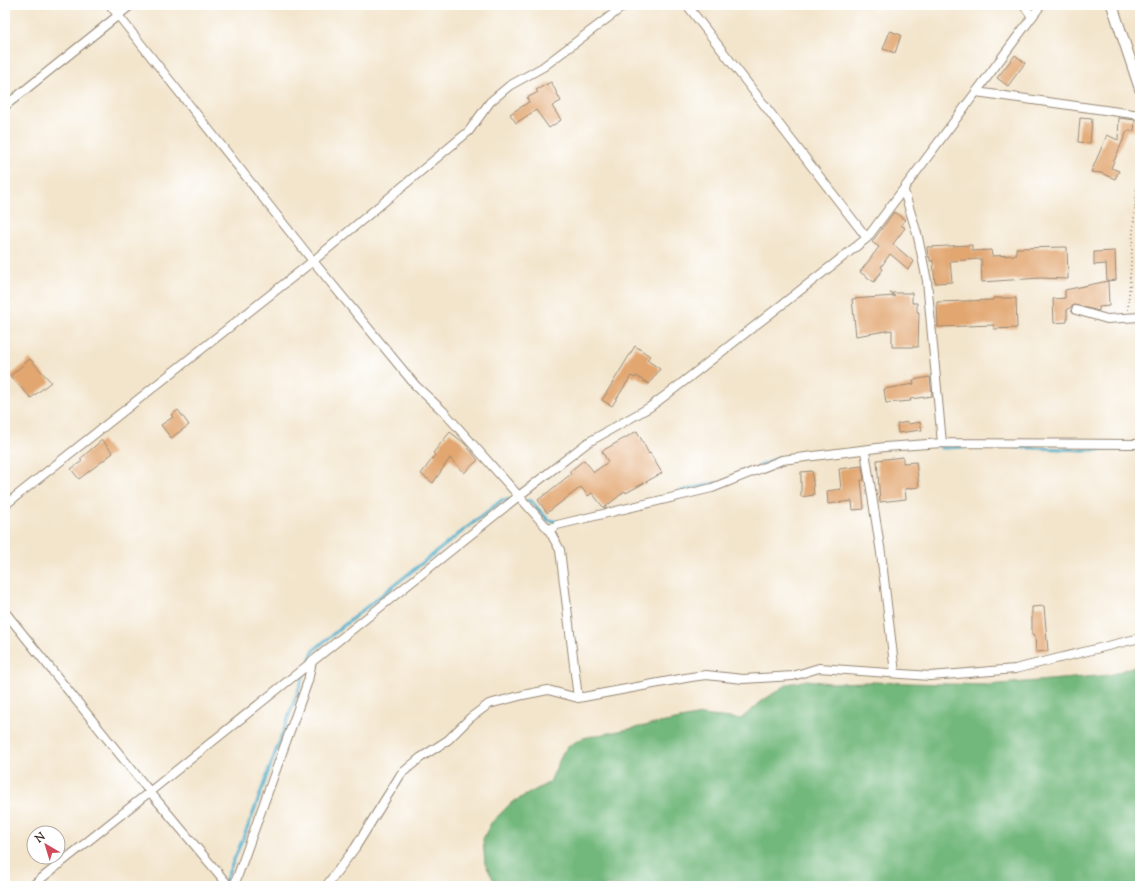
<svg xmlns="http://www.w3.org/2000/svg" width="1145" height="891" font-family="'Sorts Mill Goudy',serif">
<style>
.forest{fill:#72b87c;stroke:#56714d}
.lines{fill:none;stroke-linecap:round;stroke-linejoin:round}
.stream{stroke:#49acc9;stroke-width:3}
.building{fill:#e2a670}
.minor-casing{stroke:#978875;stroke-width:10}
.tertiary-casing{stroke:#978875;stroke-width:12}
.path{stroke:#978875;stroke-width:2;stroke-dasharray:1 3;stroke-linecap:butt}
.minor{stroke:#fff;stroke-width:8}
.tertiary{stroke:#fff;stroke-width:10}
</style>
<rect width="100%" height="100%" fill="#fff"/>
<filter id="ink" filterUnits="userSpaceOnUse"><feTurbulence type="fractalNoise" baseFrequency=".025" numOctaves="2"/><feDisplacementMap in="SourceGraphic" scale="8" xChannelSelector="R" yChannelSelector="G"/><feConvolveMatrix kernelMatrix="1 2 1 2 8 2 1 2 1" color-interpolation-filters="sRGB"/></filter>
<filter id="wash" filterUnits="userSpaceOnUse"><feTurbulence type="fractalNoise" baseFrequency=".012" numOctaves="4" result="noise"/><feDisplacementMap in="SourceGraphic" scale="16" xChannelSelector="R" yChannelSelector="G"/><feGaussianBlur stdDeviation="0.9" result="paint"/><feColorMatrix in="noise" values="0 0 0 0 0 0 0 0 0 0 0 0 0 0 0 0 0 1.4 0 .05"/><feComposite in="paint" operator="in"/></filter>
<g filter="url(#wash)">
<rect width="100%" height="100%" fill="#f3e5cc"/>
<path class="forest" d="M1140 664V886H497L485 864 483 839 491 823 511 803 550 782 563 752 570 745 583 738 701 715 741 719 762 701 788 684 807 680 829 683 871 682 988 685 1110 675Z"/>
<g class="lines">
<path class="stream" d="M939 445 941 448 964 447
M1013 447 1085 450 1140 449
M759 466 779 457
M677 492 715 483
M526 501H531L548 520 559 522
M309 660 315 649 359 613 502 500H510
M223 886 251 819 306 669"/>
</g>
<g id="blocks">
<path class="building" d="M890 31 901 35 895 53 883 49Z
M1015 55 1025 63 1008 86 997 78Z
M551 82 561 101 552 106 561 120 549 128 536 110 516 123 510 114 529 102 527 98 538 92 536 90Z
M1080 118 1092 119 1090 143 1078 142Z
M1119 118 1135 120 1134 131H1127L1111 168 1119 171 1115 179 1101 173 1091 172 1107 135 1118 140Z
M894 212 905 220 901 225 905 228 893 244 914 262 908 269 890 254 881 267 883 269 874 282 860 272 879 247 872 242Z
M972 245V251L991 250 992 256 1016 255V248L1067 247 1068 279 1040 278 982 282 981 259 950 261 952 282 935 283 933 261H930V257H928L927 247Z
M1115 251 1116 280 1107 281 1106 264 1094 265V252Z
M1108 281 1109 306 1099 307V311L1074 305 1067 310V322L1054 323 1053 299 1065 298V290Z
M890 293H912V303H917V312H919L918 347H892V330L856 336 852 299 895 296Z
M993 298H1016L1017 328 994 329V325L938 327 937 302 993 300Z
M635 346 650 356 647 360 660 369 649 384 636 376 635 378 631 376 612 406 602 400Z
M30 359 51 382 31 398 10 376Z
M930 377 932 396 910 399 911 401 886 403 884 389 914 384 913 380Z
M178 410 189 425 171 438 161 425 173 417 171 415Z
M908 422 909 424 920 422 922 430 898 433 897 424Z
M637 431 649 454 650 453 662 473 626 493 625 491 604 508 592 493 588 496 581 487 547 513 538 500 571 474 569 472 584 460 594 472 608 462 602 451Z
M450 432 464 443 478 460 464 473 450 458 433 483 421 474 435 455 433 453Z
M102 440 113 453 79 479 71 469 82 461 80 459Z
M903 457V463L916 462 919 487 905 489 906 499 880 502 877 460Z
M862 466 864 480H861L864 509 853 510 852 501 828 504 827 491 841 489 839 469Z
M812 471 814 495 801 497V472Z
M1044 606 1048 651 1036 652 1035 635H1032V607Z"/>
</g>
</g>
<g filter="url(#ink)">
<use href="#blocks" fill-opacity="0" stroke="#978875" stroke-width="1"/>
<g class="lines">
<g class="minor-casing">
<path id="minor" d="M110 5 313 261 416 386 444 412 549 530 560 550 578 698
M687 5 867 238
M1024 5 1032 17
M976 92 1140 115
M5 106 131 5
M904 191 918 237 927 281 942 443
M1076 310 1107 319 1140 317
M865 451 881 553 895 673
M5 505 313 261 469 131 490 102 509 86 543 67 625 5
M549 530 557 525 712 488 782 460 885 447 942 443 1140 444
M5 612 150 792 229 886
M32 886 520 495 587 443 650 407 678 386 867 238 1041 5
M234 886 308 681 312 661
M326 886 355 848 401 774 420 758 448 740 470 718 489 704 523 695 548 690 578 698 691 677 706 675 743 679 793 676 819 668 930 676 956 674 1015 669 1140 638"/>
</g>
<g class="tertiary-casing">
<path id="tertiary" d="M1112 5 1140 89"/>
</g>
<path class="path" d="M1128 310 1134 217 1140 153"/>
<use href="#minor" class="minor"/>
<use href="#tertiary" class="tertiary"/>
</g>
</g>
<rect width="1145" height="891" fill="none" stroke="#fff" stroke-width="20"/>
<g transform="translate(46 845) rotate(322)"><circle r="19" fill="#ffffff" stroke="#b1aaa5"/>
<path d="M0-3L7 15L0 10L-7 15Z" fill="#d1495b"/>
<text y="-6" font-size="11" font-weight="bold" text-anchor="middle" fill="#3b2a1e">N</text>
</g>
</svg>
